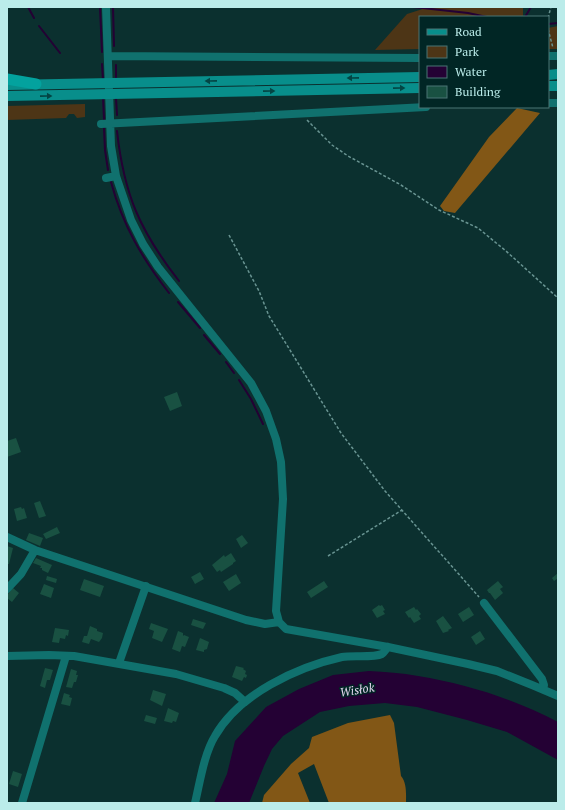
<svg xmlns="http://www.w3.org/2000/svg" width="565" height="810" font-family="'PT Serif',serif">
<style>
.green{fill:#4d3516}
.forest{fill:#825716}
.water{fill:#240134}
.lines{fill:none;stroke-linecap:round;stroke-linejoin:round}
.stream{stroke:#240134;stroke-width:2}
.building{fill:#195142}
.path{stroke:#699492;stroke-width:1.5;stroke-dasharray:3 2;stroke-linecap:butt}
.minor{stroke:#10716e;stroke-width:8}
.major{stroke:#088e8b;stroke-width:10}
.highway{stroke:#03a29e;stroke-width:11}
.oneway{fill:#034544}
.labels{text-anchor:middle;stroke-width:3;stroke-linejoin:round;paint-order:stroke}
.water-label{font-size:12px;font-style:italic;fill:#e5d5ef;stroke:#012625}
</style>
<rect width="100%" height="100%" fill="#0b302f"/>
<path class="green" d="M429 7H523V17H420V49L375 50 407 14Z
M558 26V49H548V28Z
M85 104V117L77 118 74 114H69L66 118 7 120V106Z"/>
<path class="forest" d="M517 108 540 113 455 213 444 211 440 206 489 137Z
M390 715 394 723 401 776C407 783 406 794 406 803H329L314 764 298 773 310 803H262L264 795 291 764 309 748 312 737 348 723Z"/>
<path class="water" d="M369 671C385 672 402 673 418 676 467 684 514 699 558 722V760L507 732 467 720 417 707 385 703 349 706 320 712 283 736 272 749 264 766 249 803H214L227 774 235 741 266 707 299 689 333 675Z"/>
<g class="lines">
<path class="stream" d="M28 7 34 18
M100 7 102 52
M113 7 114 46
M413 7 468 13 487 17
M525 17 531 7
M548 24 558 23
M39 26 60 53
M102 64 103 80
M116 65V80
M103 96 104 119
M116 98 117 115
M104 128 105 150 108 170
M117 131C124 195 140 231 179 281
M111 182C123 226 142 258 169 293
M178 302 200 328
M204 335 220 354
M226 362 234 373
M239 380 251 399 263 424"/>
</g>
<path class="building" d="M177 392 182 406 170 411 164 397Z
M16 438 21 452 7 457V441Z
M40 501 46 516 39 518 34 503Z
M21 507 22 509 24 508 27 518 17 521 14 509Z
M57 527 60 533 46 539 43 534Z
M29 533 43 538 40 546 26 540Z
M242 535 248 543 241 548 236 539Z
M7 546 13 548 9 564H7Z
M231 553 236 561 233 563V564L221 572 220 570 217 572 212 565 224 555 225 557Z
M36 558 52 565 48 573 42 570V568H40L41 566 33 563Z
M200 572 204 579 195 584 191 577Z
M558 573V580L557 579 554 581 552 578Z
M236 574 241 583 229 591 223 582Z
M47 576 57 579 56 583 46 580Z
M84 579 104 586 100 597 80 590Z
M324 581 328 587 311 598 307 592Z
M498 581 503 587 500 589 503 593 495 600 490 593H489L487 590Z
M44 584 54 588 51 598 40 594Z
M13 588 19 593 12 602 7 598 8 597 7 595Z
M379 605 380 606 382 605 385 610 383 611 385 614 377 618 372 610Z
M414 607 416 610 417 609 421 614 419 616 421 619 414 623 410 617 409 618 405 612Z
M469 607 474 615 463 622 458 614Z
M443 616 452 628 448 630 449 631 443 633 436 621Z
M193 619 206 623 203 629 191 625Z
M151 623 168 629 162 642 152 638 154 631 149 629Z
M90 626 97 629V631L103 633 102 638 99 642 91 639 89 644 82 642 84 636H87Z
M55 628 69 630 68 636 66 635 65 639 60 638 59 643 52 642Z
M178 631 183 633V636L184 635 189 637 185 647 182 646 180 652 172 649Z
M480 631 485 639 476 645 471 637Z
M200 638 209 642 207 649 204 650V652L196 650Z
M236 666 244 668 243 669 246 671 245 674 247 675 246 678 244 677 242 681 232 677Z
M45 668 53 670 50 680H47L45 688 40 686Z
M71 669 77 671 76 675H78L76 682H74L72 688 66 687Z
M153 690 166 694 162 706 150 700Z
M64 693 70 695 69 697 72 698 70 706 61 704Z
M168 708 179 713 176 722 173 721 172 723 164 721Z
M146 715 157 718 155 724 144 721Z
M13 771 22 774 18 787 9 784Z"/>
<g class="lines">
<path class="path" d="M548 18 551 7
M548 29 553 48
M307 120 332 145 348 156 401 185 439 210 478 228 506 251 558 298
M229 235 259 291 269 316 341 433 385 491 479 597
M328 556 402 510"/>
<path class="minor" d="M106 7 111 146 116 176 131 220 143 244 158 267 251 383 266 411 276 439 281 462 283 499 276 611 279 622 286 629 388 647 468 664 497 671 532 685 558 696
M108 56 420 58
M548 56H558
M548 103H558
M101 124 426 107
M106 178 116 176
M7 537 35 550 246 620 265 624 279 622
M7 589 21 574 35 550
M484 603 542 679 544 685 543 689
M7 656 49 655 74 656 176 674 224 688 235 693 245 702
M119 663 146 586
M22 803 66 656
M195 803C200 782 204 754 215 736 239 694 297 667 342 657 352 655 373 658 382 654 384 653 386 649 388 647"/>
<path class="major" d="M548 75 558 74
M7 85 420 77
M548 86H558
M7 96 420 88"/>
<path class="highway" d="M7 79 36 84"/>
</g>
<defs><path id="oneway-solid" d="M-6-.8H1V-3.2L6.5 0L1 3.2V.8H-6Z"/></defs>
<g class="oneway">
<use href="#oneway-solid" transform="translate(353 78) rotate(179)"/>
<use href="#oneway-solid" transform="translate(211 81) rotate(179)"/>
<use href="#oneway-solid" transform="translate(399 88) rotate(-1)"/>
<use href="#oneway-solid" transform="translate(269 91) rotate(-1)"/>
<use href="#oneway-solid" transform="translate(46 96) rotate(-1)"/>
</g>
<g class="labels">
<g class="water-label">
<text transform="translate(357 690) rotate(-9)" y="4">Wisłok</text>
</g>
</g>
<rect width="565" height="810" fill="none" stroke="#bbecea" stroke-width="16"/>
<rect x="419" y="16" width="130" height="92" fill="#012625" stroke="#4b7574"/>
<rect x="427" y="29" width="20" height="6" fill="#088e8b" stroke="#4b7574"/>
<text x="455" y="36" font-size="12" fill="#bbecea">Road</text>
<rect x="427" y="46" width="20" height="12" fill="#4d3516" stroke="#4b7574"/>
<text x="455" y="56" font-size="12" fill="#bbecea">Park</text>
<rect x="427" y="66" width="20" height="12" fill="#240134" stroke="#4b7574"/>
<text x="455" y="76" font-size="12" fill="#bbecea">Water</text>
<rect x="427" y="86" width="20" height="12" fill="#195142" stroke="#4b7574"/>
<text x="455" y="96" font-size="12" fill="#bbecea">Building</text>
</svg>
